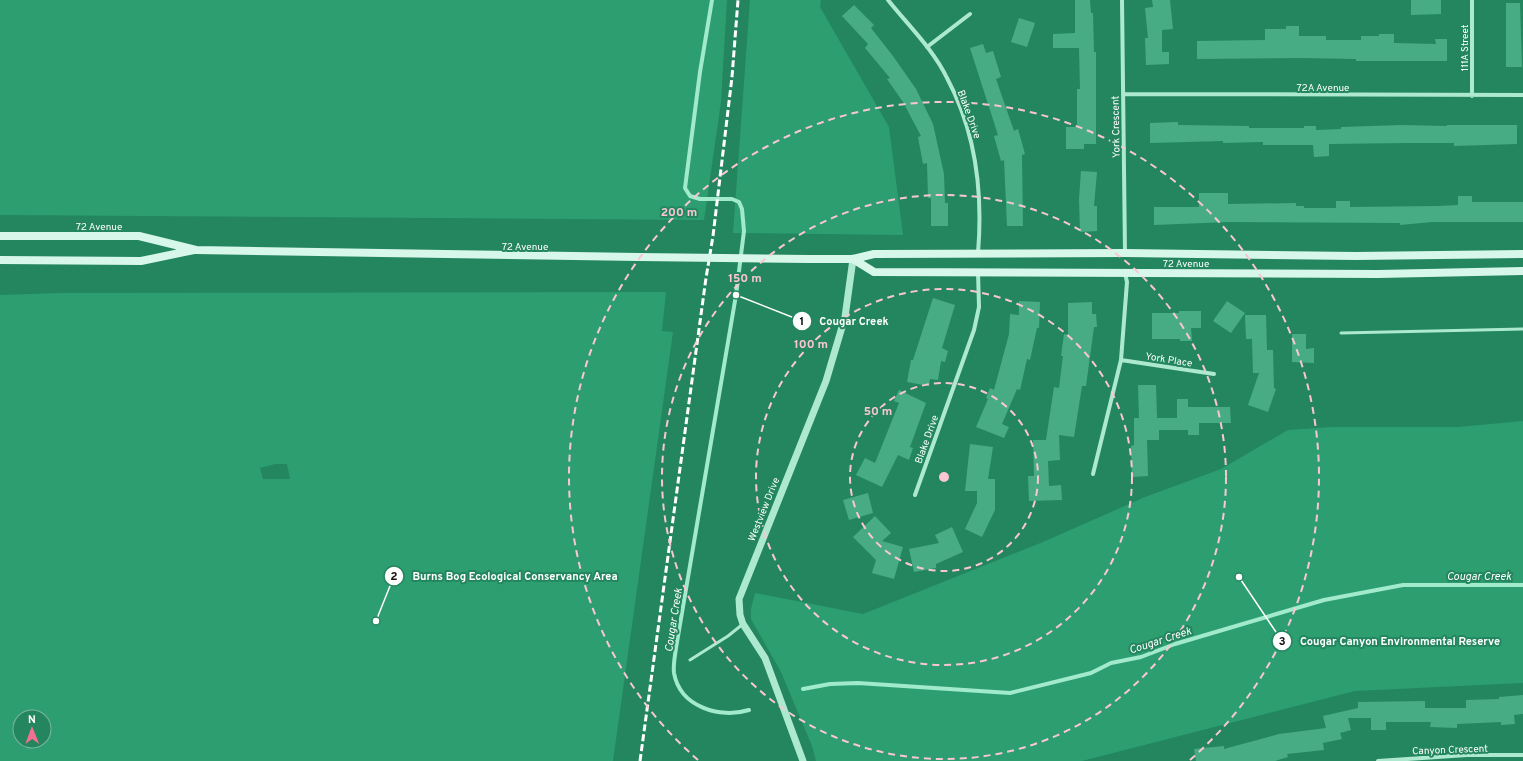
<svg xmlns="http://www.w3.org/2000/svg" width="1523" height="761" font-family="Overpass,sans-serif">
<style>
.green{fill:#2d9e6f;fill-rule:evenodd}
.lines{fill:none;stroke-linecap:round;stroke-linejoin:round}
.stream{stroke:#a1eacb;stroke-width:4}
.building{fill:#47ac83}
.service{stroke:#ade9d0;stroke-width:3}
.minor{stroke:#ade9d0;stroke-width:4}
.tertiary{stroke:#ade9d0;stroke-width:7}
.secondary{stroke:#d8f7eb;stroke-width:8}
.rail{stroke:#fff;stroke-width:3;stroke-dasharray:7 3;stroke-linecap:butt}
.secondary-bridge{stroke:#d8f7eb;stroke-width:8}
.ring{fill:none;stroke:#fbc6d3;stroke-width:2;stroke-dasharray:7 5}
.labels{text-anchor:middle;stroke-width:4;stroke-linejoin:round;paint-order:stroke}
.street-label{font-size:10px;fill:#fff;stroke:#23865f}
.water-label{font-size:11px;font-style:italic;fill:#fff;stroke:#23865f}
.centre{fill:#fbc6d3;stroke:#23865f;stroke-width:2}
.ring-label{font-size:12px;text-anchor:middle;font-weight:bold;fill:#fbc6d3;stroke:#23865f;stroke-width:4;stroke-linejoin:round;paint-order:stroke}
.leader{fill:none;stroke:#fff;stroke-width:1.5}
.callout-dot{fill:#fff;stroke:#23865f;stroke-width:1.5}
.mark-label{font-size:12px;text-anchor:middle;font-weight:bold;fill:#111}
.callout-label{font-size:11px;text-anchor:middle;font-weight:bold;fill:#fff;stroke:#23865f;stroke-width:4;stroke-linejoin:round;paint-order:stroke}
</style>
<rect width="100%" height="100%" fill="#23865f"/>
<path class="green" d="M0 0H727L721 102 704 220 0 215Z
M750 0H821L820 7 889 127 903 235 733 233Z
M666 292 662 331 673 332 613 761H0V295L59 293ZM275 464H287L290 479H263L260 468ZM20 717H44V741H20Z
M1523 421V683L1355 691 1082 761H816L812 746 781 672 751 619V609L755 593 863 614 1043 542 1145 497 1221 469 1288 430 1332 427H1458Z"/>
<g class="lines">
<path class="stream" d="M712 0 700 72 685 188 690 196 700 199H732L739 202 742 209 744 231 736 295 676 648C675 656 673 665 674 673 680 707 720 719 749 710
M803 689 830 684 858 683 1010 693 1091 673 1111 663 1141 657 1175 644 1324 600 1403 585H1523"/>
</g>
<path class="building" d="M1075 0H1090L1091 13H1093L1094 52H1096V144H1084V149H1066V127H1077V89H1080L1079 48H1053V34L1075 33Z
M1152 0H1170L1173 29 1162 30V52H1169V64L1146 65 1145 38H1148L1145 8 1153 7Z
M1411 0H1441V14L1411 15Z
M1506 3H1520L1522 67H1506Z
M854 5 874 25 871 28 893 56 916 89 933 124 944 174 945 203H948V226H931V198H928L927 163 923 164 918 137 921 136 903 102 887 79 890 78 865 48 868 44 842 16Z
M1019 18 1035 23 1027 47 1011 42Z
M1286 26H1299V36H1326V40H1361V36H1379V34H1394V43L1436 44 1435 39H1447V61H1356V59L1303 58 1197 59V41L1265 40V29H1286Z
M983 44 986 53 993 51 1001 77 996 79 1014 131 1018 129 1025 154 1022 155 1023 226H1007L1004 160 1001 161 994 136 998 135 970 48Z
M1178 122V125L1249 126V128H1304V126H1316V130L1341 129V127L1402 125 1447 126V125H1517V144L1454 146V143H1408L1329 144V156L1314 157 1313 145H1263V142L1223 143V141L1150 143V123Z
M1081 171 1097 172 1094 206H1097V231L1080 232 1079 199Z
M1199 193H1228V204L1296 203V206H1304V208H1336V201H1350V207L1438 206 1458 205V196H1472V202H1523V222H1432L1400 225V223L1228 222 1154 225V207H1199Z
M933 298 955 305 942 348 948 351 945 362 941 361 938 380 930 379 929 386 907 382 911 360H913Z
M1019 301 1040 302 1039 328H1037L1030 360 1027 359 1020 390 1017 389 1002 424 1009 427 1004 438 976 427 988 399 986 398 990 388 994 390 1009 334 1010 314 1019 315Z
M1227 301 1245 313 1231 333 1213 321Z
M1092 302V314H1096L1097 327H1094L1086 386H1082L1074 437 1059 435 1060 460 1048 461 1049 486 1061 485 1062 500 1029 501 1028 476H1034L1033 440H1046L1054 387 1059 388 1063 356H1061L1064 334 1068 335V303Z
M1179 311H1201V328H1191L1192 341H1180V339H1152V313H1179Z
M1245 315H1266L1267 350H1273L1274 388 1276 389 1268 412 1248 405 1259 373H1253L1252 339H1246Z
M1292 334H1306V349L1314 348V363L1292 362Z
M1138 385H1156L1157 418H1177V399H1188V407H1230L1231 423H1199V435H1188V430H1159V440H1147L1148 476 1132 477 1131 446 1134 445V418H1139Z
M899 390 926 403 910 447 913 448 909 460 898 455 882 487 856 475 865 458 875 463 899 403 894 401Z
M970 444 993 447 988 479H995V510L982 537 965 529 977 503V491H965Z
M868 493 873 513 849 520 843 500Z
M875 516 891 533 882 541 903 547 894 579 872 573 876 560 853 537Z
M952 527 963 552 936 564V568L914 572 909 549 939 543 935 535Z
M1523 695V714L1514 715 1515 724 1501 725V722L1457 724V728L1430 727 1431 722H1386V730H1371V718H1348L1351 730 1340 733 1342 739 1323 743 1324 750 1287 754 1288 757 1275 761H1196L1194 749 1224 746V749L1279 734 1326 728 1323 716 1358 708V702L1425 701V708H1466V700L1499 699V697Z"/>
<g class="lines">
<path class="service" d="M1341 333 1523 329
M690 660 728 636 743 624"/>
<path class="minor" d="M888 0C908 25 933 49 947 78 976 132 983 193 978 253
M1122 0 1125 253
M1472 0V96
M927 47 970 14
M1123 94 1523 95
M1121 360 1214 374
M1093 474 1121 360 1127 282 1125 273
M915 495 974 330 979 307 978 272
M1378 761 1467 755H1523"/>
<path class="tertiary" d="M803 761 765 658 743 624 740 615 739 599 826 381 845 317 853 259"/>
<path class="secondary" d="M0 236H139L196 250 639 257
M810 259H853L874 254 1125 253 1356 256 1523 254
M853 259 874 272 1378 274 1523 271
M0 260 141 261 194 250"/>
<path class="rail" d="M640 761 706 278 713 236 732 77 738 0"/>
<path class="secondary-bridge" d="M639 257 810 259"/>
</g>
<g class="ring">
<circle cx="944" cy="477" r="94"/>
<circle cx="944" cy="477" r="188"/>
<circle cx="944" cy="477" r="282"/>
<path d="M698 760A375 375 0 1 1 1190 760"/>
</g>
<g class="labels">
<g class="street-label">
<text transform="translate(1464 48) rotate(-90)" y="4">111A Street</text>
<text x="1323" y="91">72A Avenue</text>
<text transform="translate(970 114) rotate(70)" y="4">Blake Drive</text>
<text transform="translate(1115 127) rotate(-91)" y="4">York Crescent</text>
<text x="99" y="230">72 Avenue</text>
<text x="525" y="250">72 Avenue</text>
<text x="1186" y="267">72 Avenue</text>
<text transform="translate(1169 359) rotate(9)" y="4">York Place</text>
<text transform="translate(926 439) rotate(-70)" y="4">Blake Drive</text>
<text transform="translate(763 509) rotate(-68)" y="4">Westview Drive</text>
<text transform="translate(1450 749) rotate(-2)" y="4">Canyon Crescent</text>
</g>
<g class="water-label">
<text x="1479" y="580">Cougar Creek</text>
<text transform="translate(673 620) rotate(-81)" y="4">Cougar Creek</text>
<text transform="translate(1160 640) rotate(-18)" y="4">Cougar Creek</text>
</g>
</g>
<circle cx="944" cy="477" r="6" class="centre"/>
<g class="ring-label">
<text x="679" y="216">200 m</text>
<text x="745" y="282">150 m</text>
<text x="811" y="348">100 m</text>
<text x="878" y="415">50 m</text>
</g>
<path class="leader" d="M736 295L802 321M376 621L394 576M1239 577L1282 641"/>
<g class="callout-dot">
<circle cx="736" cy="295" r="4"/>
<circle cx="376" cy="621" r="4"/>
<circle cx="1239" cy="577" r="4"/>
<circle cx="802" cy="321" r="10"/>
<circle cx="394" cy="576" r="10"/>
<circle cx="1282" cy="641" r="10"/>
</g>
<g class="mark-label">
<text x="802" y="325">1</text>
<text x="394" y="580">2</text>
<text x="1282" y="645">3</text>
</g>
<g class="callout-label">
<text x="854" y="325">Cougar Creek</text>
<text x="515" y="580">Burns Bog Ecological Conservancy Area</text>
<text x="1400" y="645">Cougar Canyon Environmental Reserve</text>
</g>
<g transform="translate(32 729) rotate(359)"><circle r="19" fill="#23865f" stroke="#7bb69f"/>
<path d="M0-3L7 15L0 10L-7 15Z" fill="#f47091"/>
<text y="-6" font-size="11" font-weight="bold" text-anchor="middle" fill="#ffffff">N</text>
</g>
</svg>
